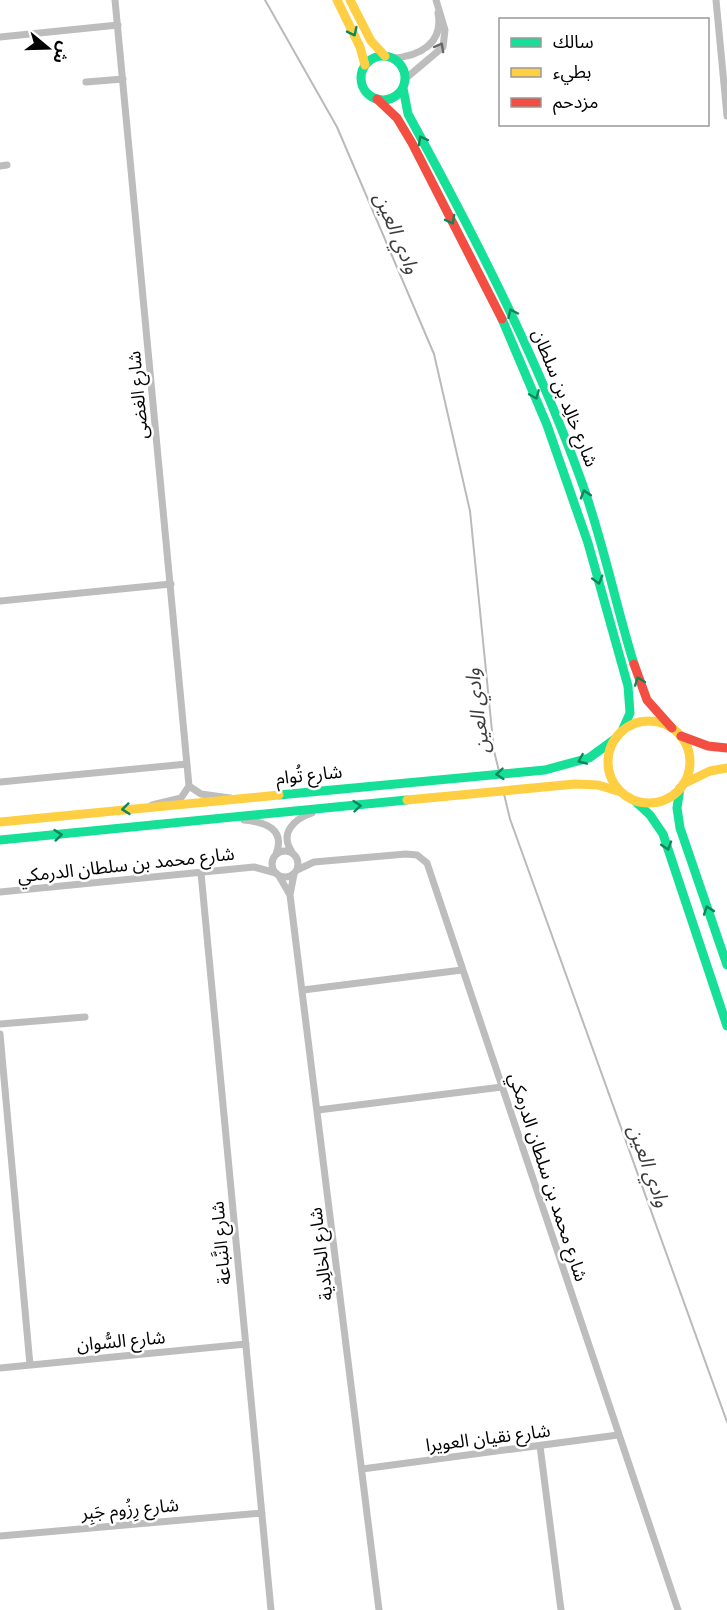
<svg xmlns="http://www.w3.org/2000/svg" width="727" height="1610" font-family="'Golos Text','Noto Sans Arabic',sans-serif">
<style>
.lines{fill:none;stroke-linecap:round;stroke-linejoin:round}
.stream{stroke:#bababa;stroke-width:2}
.street{stroke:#bdbdbd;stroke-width:7}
.fast{stroke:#16e098;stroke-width:9}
.slow{stroke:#ffcf43;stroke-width:9}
.jam{stroke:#f24e42;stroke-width:9}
.oneway{stroke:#0d865b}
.oneway2{stroke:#686868}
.labels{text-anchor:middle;stroke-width:5;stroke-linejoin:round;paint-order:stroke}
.street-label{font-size:18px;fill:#000;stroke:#fff}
.water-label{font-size:20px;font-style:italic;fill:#3d3d3d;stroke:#fff}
</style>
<rect width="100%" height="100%" fill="#fff"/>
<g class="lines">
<path class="stream" d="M265 0 337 127 434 354 470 511 494 751 499 771
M504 794 510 819 727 1422"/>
<path class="street" d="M115 0 189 786 181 798 152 805
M716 0 727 116
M0 37 118 25
M392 58C418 57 444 44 438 13
M405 79 443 47 445 30 436 0
M86 82 123 79
M0 166 7 165
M0 601 171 584
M0 782 187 764
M189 786 201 794 230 798
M244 820C265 822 286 829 276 854
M272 864a13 13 0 1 1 26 0a13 13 0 1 1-26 0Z
M292 852C279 833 294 819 312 813
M297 870 314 862 406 854 417 855 427 863 678 1610
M201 873 271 1610
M294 874 290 895 379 1610
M279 876 290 895
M0 892 254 867 276 873
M303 990 462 970
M0 1024 85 1017
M0 1034 30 1365
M318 1110 502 1087
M0 1368 246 1344
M540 1446 561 1610
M362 1469 618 1435
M0 1536 262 1513"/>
<path class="fast" d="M361 78a22 22 0 1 1 44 0a22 22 0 1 1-44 0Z
M403 88 408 114C473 233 535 353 581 480 603 540 615 603 634 664
M502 319 547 425 588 543 628 686 630 713 622 731
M680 788 677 808 680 828 727 965
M279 795 545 770 589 758 615 739
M636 802 650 815 663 834 727 1026
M0 840 407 800"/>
<path class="slow" d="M337 0 360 47 365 65
M350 0 371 41 385 56
M608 762a41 41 0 1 1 82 0a41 41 0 1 1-82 0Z
M683 784 710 771 727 768
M407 800 575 784 598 785 621 792
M0 822 279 795"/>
<path class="jam" d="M377 99 397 118 412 143 502 319
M634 664 647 700 672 728
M681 736 708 746 727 748"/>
</g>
<defs><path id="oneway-chevron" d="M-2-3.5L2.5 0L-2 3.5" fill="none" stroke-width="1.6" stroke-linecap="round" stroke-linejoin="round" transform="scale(1.5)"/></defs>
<g class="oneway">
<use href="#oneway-chevron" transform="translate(353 32) rotate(64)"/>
<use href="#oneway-chevron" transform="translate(422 140) rotate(-119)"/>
<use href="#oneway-chevron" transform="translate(451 220) rotate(62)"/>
<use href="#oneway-chevron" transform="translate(512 313) rotate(-115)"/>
<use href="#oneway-chevron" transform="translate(535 395) rotate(67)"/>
<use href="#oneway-chevron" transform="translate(585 494) rotate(-108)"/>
<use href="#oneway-chevron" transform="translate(598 580) rotate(74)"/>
<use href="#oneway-chevron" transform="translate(639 681) rotate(-110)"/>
<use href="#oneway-chevron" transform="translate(582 760) rotate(157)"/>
<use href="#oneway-chevron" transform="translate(500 774) rotate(175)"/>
<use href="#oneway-chevron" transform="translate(357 806) rotate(-5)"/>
<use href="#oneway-chevron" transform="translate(126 809) rotate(174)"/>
<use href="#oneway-chevron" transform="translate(58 835) rotate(-6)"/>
<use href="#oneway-chevron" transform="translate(667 846) rotate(72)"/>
<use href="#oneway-chevron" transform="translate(708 910) rotate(-109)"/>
</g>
<use class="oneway2" href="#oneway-chevron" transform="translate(440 47) rotate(-61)"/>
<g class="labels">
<g class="street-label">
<text transform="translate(138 395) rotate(-95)" y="6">شارع الغضى</text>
<text transform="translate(565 398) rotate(68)" y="6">شارع خالِد بن سلطان</text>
<text transform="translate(309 775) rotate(-6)" y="6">شارع تُوام</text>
<text transform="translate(126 865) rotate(-6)" y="6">شارع محمد بن سلطان الدرمكي</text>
<text transform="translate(548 1177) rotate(72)" y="6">شارع محمد بن سلطان الدرمكي</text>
<text transform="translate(221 1243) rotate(-95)" y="6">شارع النَّباعة</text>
<text transform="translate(321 1254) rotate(-97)" y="6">شارع الخالِدية</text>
<text transform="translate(121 1341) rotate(-5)" y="6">شارع السُّوان</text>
<text transform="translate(488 1438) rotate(-7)" y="6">شارع نقيان العويرا</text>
<text transform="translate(130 1509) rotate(-5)" y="6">شارع رِزُوم جَبِر</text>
</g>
<g class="water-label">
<text transform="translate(397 233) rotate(67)" y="7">وادي العين</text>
<text transform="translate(477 711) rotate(-97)" y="7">وادي العين</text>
<text transform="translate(649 1166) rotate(70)" y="7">وادي العين</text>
</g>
</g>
<rect x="499" y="18" width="210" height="108" fill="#ffffff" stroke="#999999" stroke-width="1.5"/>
<rect x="511" y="38" width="30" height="9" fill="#16e098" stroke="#999999" stroke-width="1.5"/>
<text x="553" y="48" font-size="18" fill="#000000">سالك</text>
<rect x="511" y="68" width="30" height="9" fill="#ffcf43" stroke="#999999" stroke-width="1.5"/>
<text x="553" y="78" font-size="18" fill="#000000">بطيء</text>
<rect x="511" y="98" width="30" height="9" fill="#f24e42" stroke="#999999" stroke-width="1.5"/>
<text x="553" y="108" font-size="18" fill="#000000">مزدحم</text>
<g transform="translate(48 48) rotate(109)" stroke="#ffffff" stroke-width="4.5" paint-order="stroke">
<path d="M0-4.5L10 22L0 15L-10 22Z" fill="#000000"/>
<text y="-9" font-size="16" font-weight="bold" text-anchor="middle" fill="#000000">ش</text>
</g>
</svg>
